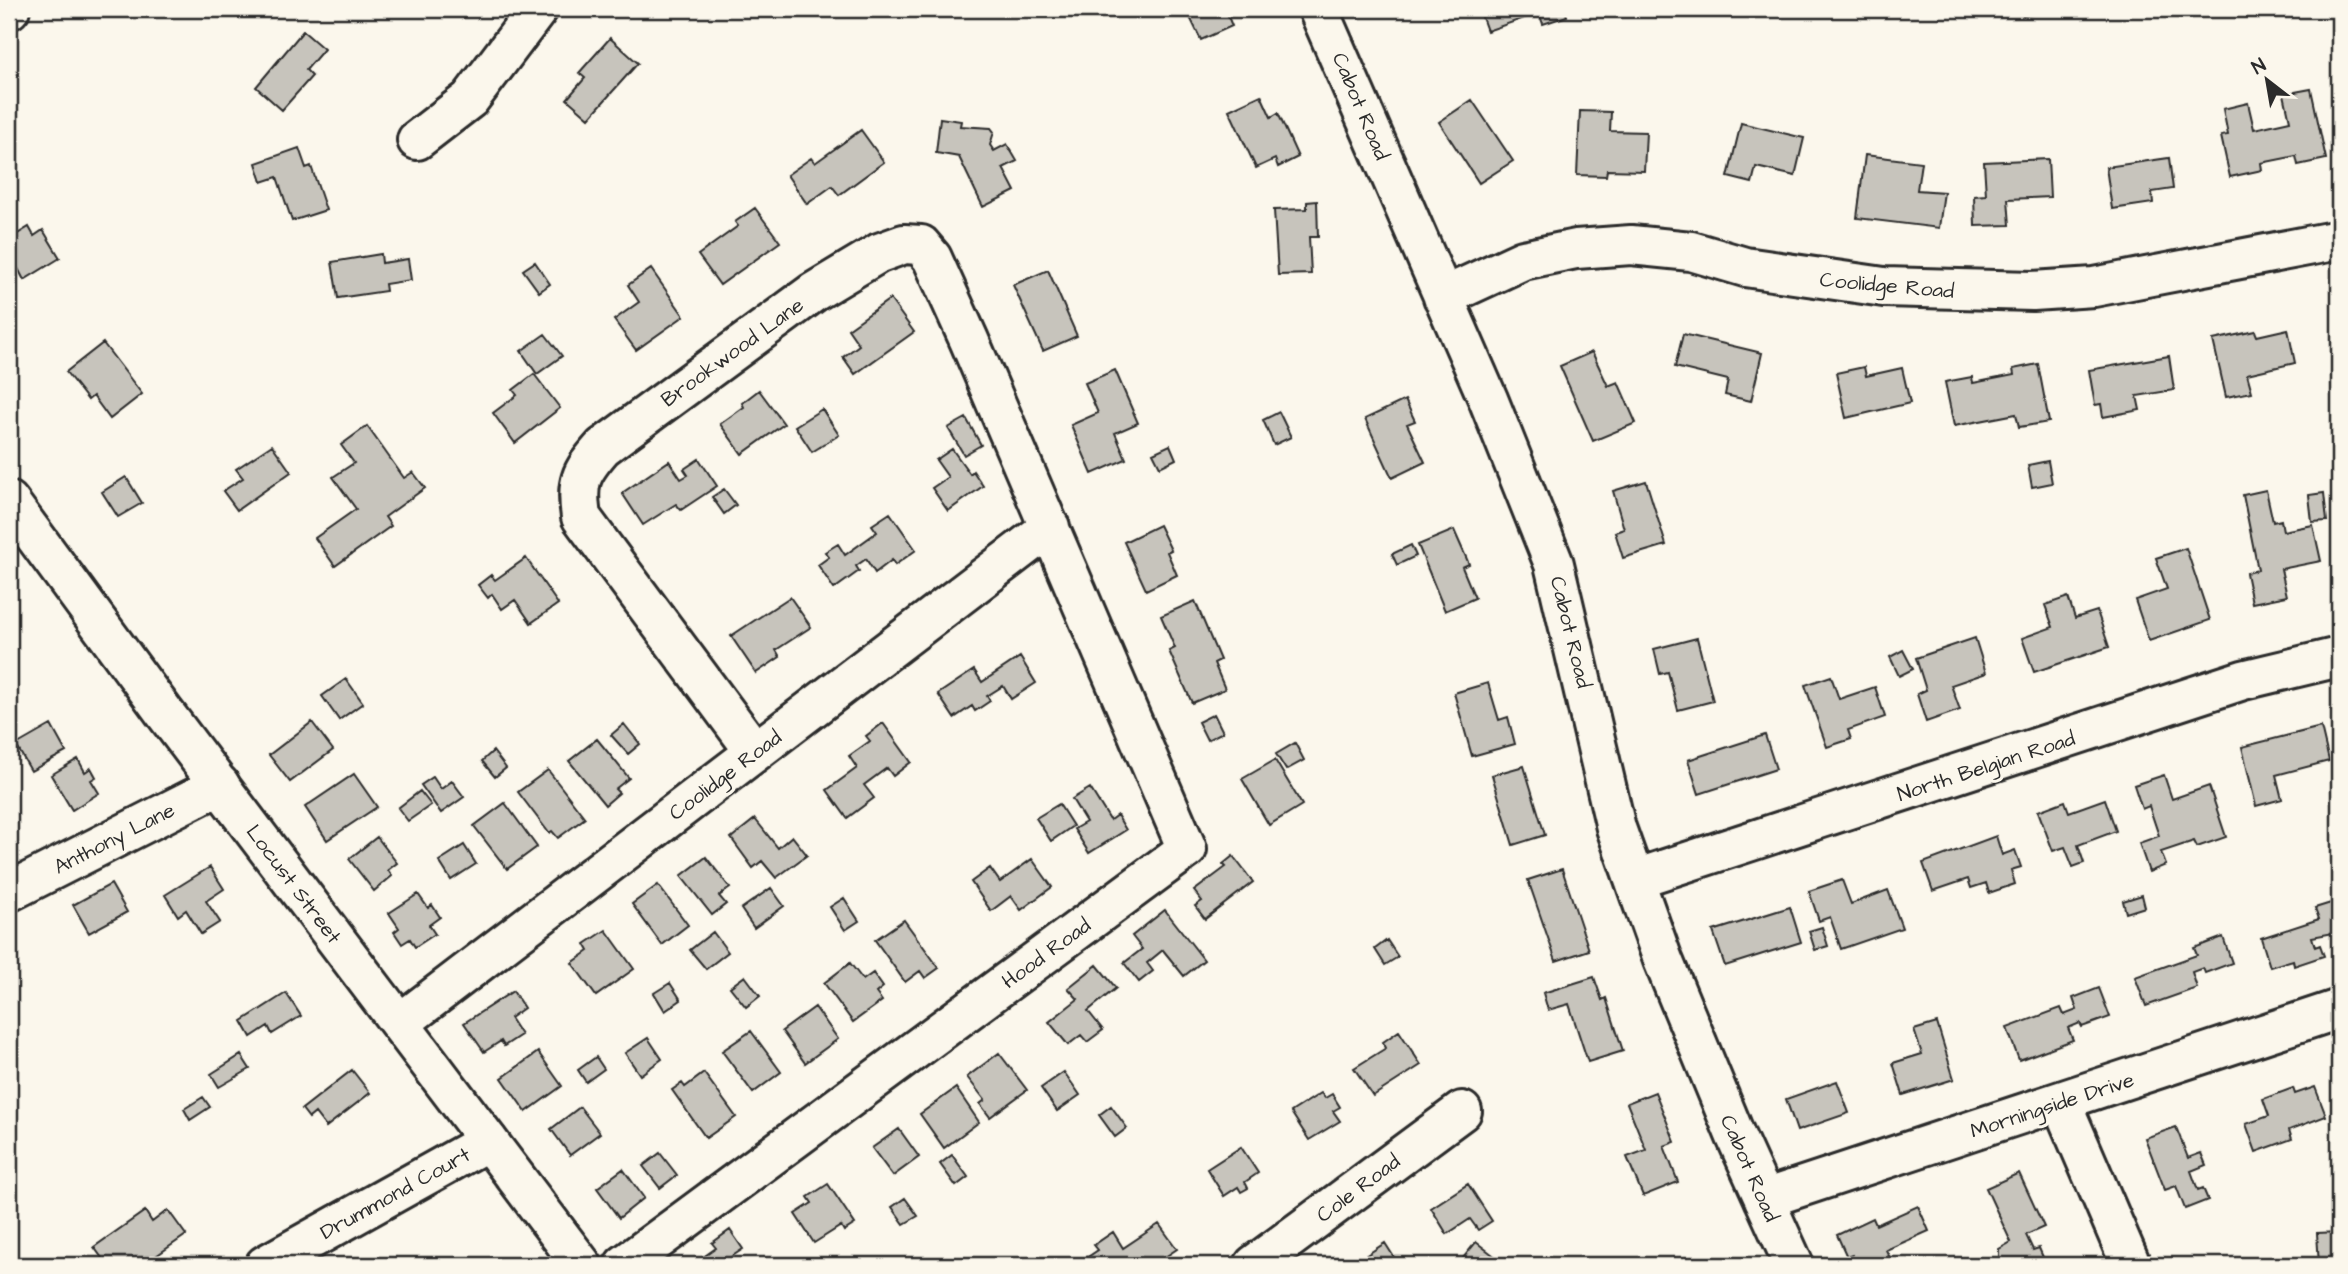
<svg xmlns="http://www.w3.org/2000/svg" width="2348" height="1274" font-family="'Architects Daughter',sans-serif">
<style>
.building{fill:#c7c4bc;stroke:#2b2b2b;stroke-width:2}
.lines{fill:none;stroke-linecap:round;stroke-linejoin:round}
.minor-casing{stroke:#2b2b2b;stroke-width:44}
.major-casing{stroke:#2b2b2b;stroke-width:44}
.minor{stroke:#fbf7ec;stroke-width:38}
.major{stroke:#fbf7ec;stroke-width:38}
.labels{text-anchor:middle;stroke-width:6;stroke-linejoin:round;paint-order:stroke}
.street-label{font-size:21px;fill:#2b2b2b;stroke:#fbf7ec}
</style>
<rect width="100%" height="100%" fill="#fbf7ec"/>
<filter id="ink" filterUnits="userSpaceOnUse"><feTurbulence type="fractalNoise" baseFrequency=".0143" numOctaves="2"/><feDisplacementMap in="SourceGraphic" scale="14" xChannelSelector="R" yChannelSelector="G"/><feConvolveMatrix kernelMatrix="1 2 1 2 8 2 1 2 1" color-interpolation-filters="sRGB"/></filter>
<g filter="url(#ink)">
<path class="building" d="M1186 9H1225L1232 26 1201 40Z
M1479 9H1565L1567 16 1543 24 1539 13 1487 31Z
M2021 9H2038L2039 13 2023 16Z
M303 31 324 49 306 70 312 76 282 110 256 87Z
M610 38 638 63 589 118 567 99 585 78 579 73Z
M2311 89 2326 159 2298 165 2296 156 2261 163 2262 170 2230 177 2221 136 2228 135 2223 109 2248 103 2254 129 2290 121 2284 94Z
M1261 95 1271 117 1278 113 1298 157 1278 167 1275 159 1256 168 1229 110Z
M1472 100 1513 161 1479 183 1439 122Z
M1580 111 1611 112 1610 131 1646 132 1644 171 1607 170 1606 176 1577 175Z
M940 118 961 121 960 126 991 128 994 132 990 145 994 151 1007 144 1017 161 1003 168 1015 191 983 207 959 157 936 153Z
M1741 123 1804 138 1795 176 1756 167 1752 183 1728 177Z
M861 130 884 162 839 195 832 186 807 204 787 175 811 158 815 163Z
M299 148 306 168 311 166 326 210 292 221 277 177 262 182 256 163Z
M1865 155 1921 162 1917 190 1944 192 1939 228 1857 218Z
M2169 158 2173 189 2152 192 2153 203 2112 209 2106 167Z
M2048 159 2050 197 2008 199 2010 225 1975 226 1974 196 1986 195 1984 162Z
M1317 201 1318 237H1309L1311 274 1278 275 1274 210 1307 209V202Z
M755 208 780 242 720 285 698 255 738 226 735 222Z
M29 227 34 236 43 230 60 258 24 280 9 251 17 246 11 238Z
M381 254 382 263 408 259 411 280 385 284 386 291 338 298 332 262Z
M535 262 550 284 539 292 523 270Z
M651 269 684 316 636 350 614 320 639 302 628 285Z
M1048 270 1077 336 1043 351 1013 285Z
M890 299 914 332 855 374 843 357 859 345 848 329Z
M2288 329 2295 363 2247 374 2252 392 2226 397 2213 340 2255 331 2257 336Z
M545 334 562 356 537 374 521 351Z
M1683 334 1762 353 1751 401 1725 395 1728 380 1675 367Z
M103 343 142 394 110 419 93 396 88 400 66 372Z
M1592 352 1608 386 1618 382 1636 423 1593 441 1560 366Z
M2169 356 2174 390 2137 396 2140 410 2103 417 2101 404 2095 405 2089 370Z
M2038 364 2049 422 2019 427 2016 414 1954 426 1945 382 1972 377 1973 383 2014 375 2013 369Z
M1864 367 1866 376 1902 368 1910 403 1846 418 1836 373Z
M1115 370 1138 423 1115 433 1126 459 1092 474 1071 425 1098 413 1085 383Z
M534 374 560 408 515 443 493 413 517 395 513 390Z
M759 390 784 424 742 454 720 424 744 407 742 403Z
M1405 400 1415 421 1407 424 1425 462 1392 478 1365 419Z
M822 409 839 435 812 452 795 426Z
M1279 412 1291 437 1274 445 1263 420Z
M966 418 981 445 964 455 948 428Z
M367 426 404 478 413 472 425 488 385 517 391 526 335 566 315 538 356 509 333 477 354 463 341 445Z
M272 445 291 472 237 510 223 491 243 478 236 469Z
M1170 445 1176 459 1160 467 1153 453Z
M952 449 970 474 973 471 983 486 948 511 932 488 948 477 936 460Z
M699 459 717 486 681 510 676 504 643 525 622 493 669 461 681 479 688 475 684 469Z
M2048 461 2052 483 2032 487 2028 465Z
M126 477 142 503 118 517 102 492Z
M1646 481 1666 545 1623 558 1615 532 1624 529 1613 491Z
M724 489 736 505 724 514 712 497Z
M2266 490 2273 522 2281 520 2283 531 2313 525 2321 561 2281 569 2287 596 2252 603 2246 573 2258 570 2243 495Z
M2324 493 2327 521 2312 522 2309 495Z
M890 513 916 550 895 565 892 560 875 573 866 559 856 566 859 571 834 589 818 565 829 557 825 552 838 544 845 555 877 532 872 525Z
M1159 525 1171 550 1167 552 1177 575 1146 590 1124 542Z
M1454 530 1469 564 1462 567 1475 598 1445 611 1418 545Z
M1411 545 1416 556 1397 565 1392 554Z
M2186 548 2210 620 2149 641 2135 600 2167 589 2156 558Z
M526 558 558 604 531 623 515 600 502 609 492 594 488 598 478 585 491 575 495 580Z
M790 597 811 627 776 650 780 657 756 673 731 636Z
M2068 597 2075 618 2097 611 2109 647 2034 672 2022 638 2053 627 2045 605Z
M1195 601 1220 660 1214 663 1225 689 1192 703 1169 651 1175 648 1161 616Z
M1697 638 1713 701 1678 710 1668 672 1660 674 1654 649Z
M1975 638 1986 673 1951 685 1960 710 1926 722 1917 694 1926 690 1916 658Z
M1903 650 1913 669 1899 676 1890 657Z
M1020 657 1036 683 1011 699 1003 686 987 696 990 701 975 711 972 706 954 718 938 694 974 670 982 682Z
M1831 676 1839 699 1875 687 1885 717 1848 730 1851 739 1827 747 1805 685Z
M346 679 363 703 339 720 322 696Z
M1488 683 1499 720 1508 717 1515 744 1472 756 1454 693Z
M1214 714 1223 732 1207 740 1198 722Z
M312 722 333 750 290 782 269 755Z
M883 723 911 762 893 776 887 768 864 785 874 798 847 818 827 790 857 768 849 756 870 741 866 736Z
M624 724 640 744 628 754 611 735Z
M51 725 66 752 31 771 16 745Z
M2321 727 2329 761 2276 775 2282 799 2256 806 2242 747Z
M1765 735 1776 769 1699 794 1688 760Z
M597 739 629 778 615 789 619 793 605 805 569 761Z
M1295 743 1304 760 1286 770 1276 754Z
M493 751 506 768 495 777 482 761Z
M78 759 85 772 91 768 96 777 91 780 99 793 72 810 51 775Z
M1275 760 1302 805 1269 825 1242 779Z
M1524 766 1545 835 1513 845 1492 775Z
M548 770 585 818 558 838 552 831 549 833 518 792Z
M354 774 377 807 327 840 305 807Z
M2164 775 2172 799 2209 786 2226 837 2197 847 2194 841 2161 852 2166 865 2149 872 2139 843 2159 836 2149 806 2142 809 2134 785Z
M433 777 441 789 452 781 464 797 441 813 421 785Z
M1090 788 1110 820 1117 815 1126 830 1089 853 1074 829 1086 822 1072 799Z
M420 791 431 805 408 821 398 808Z
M2105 799 2116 831 2078 845 2084 863 2073 867 2065 847 2053 851 2038 811 2065 801 2069 812Z
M505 803 537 847 507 869 474 826Z
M1059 804 1073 826 1051 841 1036 818Z
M755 819 778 848 792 836 807 855 776 878 762 861 753 868 731 838Z
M1996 836 2002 855 2015 850 2021 867 2011 870 2015 884 1989 893 1986 883 1971 888 1968 879 1933 891 1923 863Z
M377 837 397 863 388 870 392 876 374 891 349 859Z
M464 845 476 864 451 880 439 861Z
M1233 856 1253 882 1205 919 1195 906 1202 901 1194 891 1226 867 1223 864Z
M706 857 730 888 719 896 726 904 712 915 681 876Z
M1032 859 1052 887 1021 910 1011 896 991 911 971 882 990 868 1000 882Z
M210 867 224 889 206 901 220 922 201 934 186 910 178 916 165 895Z
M1562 869 1589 950 1556 961 1528 880Z
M1842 880 1851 904 1888 890 1902 928 1841 949 1830 917 1819 921 1809 891Z
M111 884 127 912 89 933 73 905Z
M658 885 688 925 662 945 632 904Z
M771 888 784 906 754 928 741 909Z
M418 894 428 908 432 905 440 917 429 925 435 934 415 947 410 939 402 944 394 932 399 928 389 913Z
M2142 895 2145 907 2126 913 2123 901Z
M844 898 859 921 845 930 830 907Z
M2334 902 2339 932 2312 937 2315 947 2320 945 2324 956 2294 966 2293 960 2270 967 2261 938 2319 919 2315 908Z
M1790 907 1801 942 1725 966 1713 931Z
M1165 910 1204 960 1184 976 1163 950 1147 963 1153 971 1139 982 1124 963 1142 949 1132 936Z
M904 920 939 968 925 978 920 971 905 982 875 940Z
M1822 927 1828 946 1815 950 1809 931Z
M606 930 634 969 596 996 572 963 589 951 585 944Z
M713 932 728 952 706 969 690 950Z
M2223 937 2232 963 2205 973 2203 968 2192 972 2197 988 2146 1006 2135 977 2197 955 2194 948Z
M1387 940 1398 957 1385 965 1375 949Z
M850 963 863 980 873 973 883 987 876 993 882 1001 853 1022 824 983Z
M1097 965 1116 988 1088 1011 1103 1030 1087 1042 1081 1035 1068 1045 1049 1022 1078 999 1068 988Z
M745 976 760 996 746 1007 730 987Z
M1594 977 1602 1000 1606 998 1623 1051 1588 1062 1569 1004 1548 1010 1543 993Z
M670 983 681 1000 665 1011 654 993Z
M2099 988 2110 1017 2082 1027 2080 1023 2068 1028 2073 1040 2019 1060 2007 1028 2061 1008 2064 1015 2077 1010 2073 998Z
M513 991 524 1008 510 1018 521 1035 504 1046 501 1041 484 1052 464 1023Z
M286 993 301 1016 272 1034 268 1026 251 1037 242 1021Z
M815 1007 838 1039 805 1063 782 1031Z
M1937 1023 1954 1079 1903 1095 1893 1063 1922 1054 1914 1030Z
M751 1031 781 1072 753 1093 722 1051Z
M1399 1031 1421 1065 1373 1096 1354 1068 1386 1048 1383 1042Z
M648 1038 662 1059 640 1075 625 1053Z
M538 1052 562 1086 526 1112 502 1078Z
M999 1053 1027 1090 990 1117 980 1104 985 1100 967 1077Z
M241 1055 250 1069 219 1087 211 1074Z
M596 1057 604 1069 586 1082 578 1070Z
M352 1070 370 1093 326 1127 315 1113 309 1118 302 1109Z
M1064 1072 1080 1095 1057 1111 1041 1088Z
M704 1073 736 1117 706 1138 672 1090 682 1083 685 1087Z
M1837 1081 1849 1113 1797 1131 1786 1099Z
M2315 1087 2326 1116 2289 1130 2292 1139 2256 1152 2246 1124 2269 1116 2263 1099 2293 1088 2295 1094Z
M956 1088 979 1122 944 1148 920 1114Z
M1655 1092 1675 1142 1664 1146 1678 1182 1643 1196 1627 1157 1646 1150 1627 1103Z
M1321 1093 1325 1098 1332 1094 1340 1107 1333 1111 1340 1121 1309 1140 1291 1112Z
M203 1097 210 1107 190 1120 184 1109Z
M1111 1106 1127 1128 1115 1137 1099 1115Z
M580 1107 600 1133 570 1155 551 1129Z
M2176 1127 2188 1158 2201 1153 2206 1165 2191 1171 2198 1190 2203 1188 2208 1200 2185 1209 2176 1186 2165 1190 2145 1138Z
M899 1129 919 1157 893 1176 872 1148Z
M1241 1147 1258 1173 1245 1182 1248 1188 1241 1192 1238 1187 1224 1196 1207 1169Z
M660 1153 677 1175 660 1188 643 1166Z
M952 1155 968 1177 956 1186 940 1164Z
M623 1169 644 1198 619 1218 597 1188Z
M2019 1173 2044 1227 2026 1235 2033 1250 2039 1248 2045 1262 2041 1265H2005L1999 1261V1249L2011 1242 1986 1188Z
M828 1184 855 1224 844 1231 841 1226 814 1243 795 1214 812 1203 808 1197Z
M1468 1184 1492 1221 1478 1230 1470 1219 1447 1234 1431 1208Z
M905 1198 918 1216 904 1224 892 1207Z
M1918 1206 1929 1231 1886 1250 1892 1262 1885 1265H1857L1852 1255 1847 1257 1837 1235 1873 1218 1876 1225Z
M168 1210 186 1235 143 1265H107L94 1247 145 1211 152 1222Z
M1159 1224 1177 1249 1153 1265H1076L1098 1250 1094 1245 1113 1232 1123 1248Z
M730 1230 743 1249 719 1265H692L716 1248 712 1243Z
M2339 1232V1264L2319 1265 2317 1233Z
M1476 1242 1501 1261 1497 1265 1459 1263Z
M1385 1243 1399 1265H1366L1362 1258Z"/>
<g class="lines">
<g class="minor-casing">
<path id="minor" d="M1318 9 1488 399 1554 564 1616 828 1663 960 1736 1137 1794 1265
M9 10 10 9
M417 140 470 99 538 9
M1443 297 1523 260 1576 249 1631 245 1691 251 1745 267 1884 287 2033 291 2094 287 2339 240
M1635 879 2243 680 2339 657
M9 892 220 785
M400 1023 1050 527
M2061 1102 2131 1265
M1764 1199 2339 1009
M265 1265 488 1141
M624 1265 1187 849 969 340 932 258 921 245 904 244 879 253 814 292 603 447C580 473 576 482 581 517L755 752
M1254 1265 1462 1111"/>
</g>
<g class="major-casing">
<path id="major" d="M9 501 164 712 582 1265"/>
</g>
<use href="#minor" class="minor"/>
<use href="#major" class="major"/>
</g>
</g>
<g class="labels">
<g class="street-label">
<text transform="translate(1361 106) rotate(67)" y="7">Cabot Road</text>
<text transform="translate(1887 285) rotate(5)" y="7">Coolidge Road</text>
<text transform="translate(732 352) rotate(-36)" y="7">Brookwood Lane</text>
<text transform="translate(1571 632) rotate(76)" y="7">Cabot Road</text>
<text transform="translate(1986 766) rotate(-18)" y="7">North Belgian Road</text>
<text transform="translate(725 775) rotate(-37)" y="7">Coolidge Road</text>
<text transform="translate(114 838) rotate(-27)" y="7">Anthony Lane</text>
<text transform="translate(294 884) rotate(53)" y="7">Locust Street</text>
<text transform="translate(1046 953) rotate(-36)" y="7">Hood Road</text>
<text transform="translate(2052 1105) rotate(-18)" y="7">Morningside Drive</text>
<text transform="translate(1750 1168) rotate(66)" y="7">Cabot Road</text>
<text transform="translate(1358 1188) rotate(-37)" y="7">Cole Road</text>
<text transform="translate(395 1193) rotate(-29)" y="7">Drummond Court</text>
</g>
</g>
<rect width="2348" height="1274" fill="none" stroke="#fbf7ec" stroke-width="35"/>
<rect x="18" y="18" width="2313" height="1239" fill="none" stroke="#2b2b2b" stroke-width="2.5" filter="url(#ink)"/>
<g transform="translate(2267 80) rotate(329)" stroke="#fbf7ec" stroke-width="5" paint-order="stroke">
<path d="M0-5L12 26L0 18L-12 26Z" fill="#2b2b2b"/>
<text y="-10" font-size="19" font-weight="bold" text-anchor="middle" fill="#2b2b2b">N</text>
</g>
</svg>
